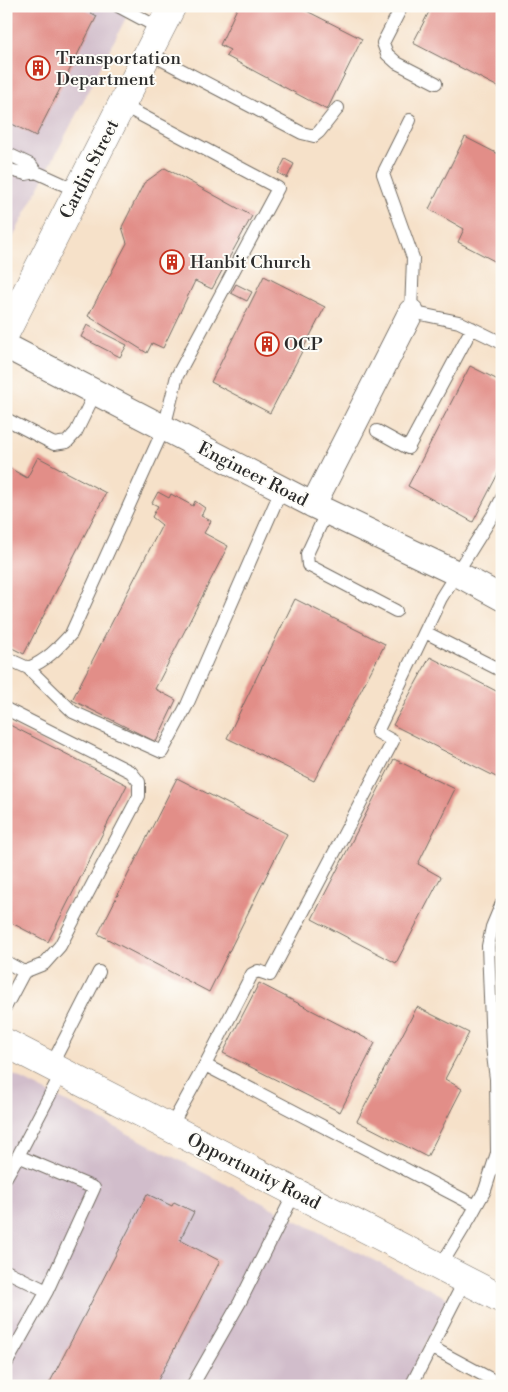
<svg xmlns="http://www.w3.org/2000/svg" width="508" height="1392" font-family="'Libre Bodoni',serif">
<style>
.industrial{fill:#d1bdcb}
.building{fill:#e28e88}
.lines{fill:none;stroke-linecap:round;stroke-linejoin:round}
.service-casing{stroke:#726b62;stroke-width:14}
.minor-casing{stroke:#726b62;stroke-width:27}
.tertiary-casing{stroke:#726b62;stroke-width:29}
.service{stroke:#fff;stroke-width:12}
.minor{stroke:#fff;stroke-width:25}
.tertiary{stroke:#fff;stroke-width:28}
.labels{text-anchor:middle;stroke-width:4;stroke-linejoin:round;paint-order:stroke}
.poi-label{font-size:18px;fill:#2b2b2b;stroke:#fdfcf7;text-anchor:start}
.street-label{font-size:18px;fill:#2b2b2b;stroke:#fdfcf7}
</style>
<rect width="100%" height="100%" fill="#fdfcf7"/>
<filter id="ink" filterUnits="userSpaceOnUse"><feTurbulence type="fractalNoise" baseFrequency=".02" numOctaves="2"/><feDisplacementMap in="SourceGraphic" scale="10" xChannelSelector="R" yChannelSelector="G"/><feConvolveMatrix kernelMatrix="1 2 1 2 8 2 1 2 1" color-interpolation-filters="sRGB"/></filter>
<filter id="wash" filterUnits="userSpaceOnUse"><feTurbulence type="fractalNoise" baseFrequency=".0096" numOctaves="4" result="noise"/><feDisplacementMap in="SourceGraphic" scale="20" xChannelSelector="R" yChannelSelector="G"/><feGaussianBlur stdDeviation="1.12" result="paint"/><feColorMatrix in="noise" values="0 0 0 0 0 0 0 0 0 0 0 0 0 0 0 0 0 1.4 0 .05"/><feComposite in="paint" operator="in"/></filter>
<g filter="url(#wash)">
<rect width="100%" height="100%" fill="#f6e1c9"/>
<path class="industrial" d="M6 6H132L6 251Z
M6 1071 449 1299 404 1386H6Z"/>
<g id="blocks">
<path class="building" d="M6 6H78L97 16 36 136 6 121Z
M238 6H297L362 39 327 110 226 56 230 50 220 45Z
M432 6H502V89L413 43Z
M465 137 502 156V265L458 242 464 229 429 209Z
M285 159 294 164 287 178 278 173Z
M165 168 252 216 212 289 195 281 163 348 152 343 147 353 88 316 127 243 122 227 144 183Z
M264 276 325 307 270 413 211 382Z
M236 284 252 292 247 301 231 293Z
M87 325 127 345 120 357 81 337Z
M470 366 502 382V466L473 522 408 486Z
M38 457 106 493 24 654 6 645V466L27 478Z
M158 492 169 498 171 494 193 506 195 501 205 508 201 516 211 521 204 533 228 546 155 689 176 700 156 742 72 700 162 525 152 517 158 506 152 503Z
M295 599 385 644 314 781 227 738Z
M430 657 502 694V780L393 725Z
M6 723 127 785 48 942 6 920Z
M394 759 455 789 418 864 441 877 396 963 312 919Z
M177 778 287 834 209 992 98 934Z
M259 983 375 1043 340 1112 223 1053Z
M417 1007 469 1033 445 1079 462 1089 427 1157 357 1121Z
M147 1194 172 1206 174 1202 194 1212 180 1240 220 1261 155 1386H48Z"/>
</g>
</g>
<g filter="url(#ink)">
<use href="#blocks" fill-opacity="0" stroke="#726b62" stroke-width="1"/>
<g class="lines">
<g class="service-casing">
<path id="service" d="M118 6 161 29
M402 6 383 43 387 54 397 63 436 83
M149 53 302 133 314 136 319 132 338 108
M410 120 383 174 413 258 411 312 459 322 502 343
M6 153 31 165 36 172 78 191
M6 169 26 174 36 172
M6 419 54 444 67 442 76 432 95 393
M377 431 408 448 472 328
M327 511 307 554 308 565 396 611
M425 632 502 671
M6 658 28 668C46 661 58 648 71 634L164 428 177 376 278 188 122 105
M28 668 73 712 162 752 187 705 282 488
M6 709 131 772 139 782V796L60 946 44 964 24 972 6 1006
M6 962 24 972
M205 1065 476 1206
M51 1066 99 972
M170 1128 205 1065 252 974 258 971 270 975 393 741 377 732 441 598 496 510 502 498
M6 1177 18 1156
M440 1267 469 1219 485 1190 497 1153 496 1079 492 1047 488 946 492 927 502 903
M6 1271 47 1291 94 1188 18 1156 62 1072
M431 1347 502 1385
M6 1364 47 1291
M192 1386 240 1302 295 1192
M411 1386 465 1280"/>
</g>
<g class="minor-casing">
<path id="minor" d="M6 346 313 505 456 573 502 598
M313 505 411 312"/>
</g>
<g class="tertiary-casing">
<path id="tertiary" d="M6 332 172 6
M6 1043 502 1299"/>
</g>
<use href="#service" class="service"/>
<use href="#minor" class="minor"/>
<use href="#tertiary" class="tertiary"/>
</g>
</g>
<defs>
<g id="building-ring" transform="scale(1.25)"><circle r="9.5" fill="#fdfcf7" stroke="#c8321e" stroke-width="1.5"/><path d="M-4-6H4V6H1V3H-1V6H-4ZM-2.5-4.3h1.7v1.8h-1.7ZM.8-4.3h1.7v1.8H.8ZM-2.5-1h1.7V.8h-1.7ZM.8-1h1.7V.8H.8Z" fill="#c8321e"/></g>
</defs>
<g fill-rule="evenodd">
<use href="#building-ring" x="38" y="68"/>
<use href="#building-ring" x="172" y="262"/>
<use href="#building-ring" x="267" y="344"/>
</g>
<g class="labels">
<g class="poi-label">
<text x="56" y="64">Transportation<tspan x="56" dy="21">Department</tspan></text>
<text x="190" y="268">Hanbit Church</text>
<text x="284" y="350">OCP</text>
</g>
<g class="street-label">
<text transform="translate(89 169) rotate(-63)" y="6">Cardin Street</text>
<text transform="translate(253 474) rotate(27)" y="6">Engineer Road</text>
<text transform="translate(254 1171) rotate(27)" y="6">Opportunity Road</text>
</g>
</g>
<rect width="508" height="1392" fill="none" stroke="#fdfcf7" stroke-width="25"/>
</svg>
